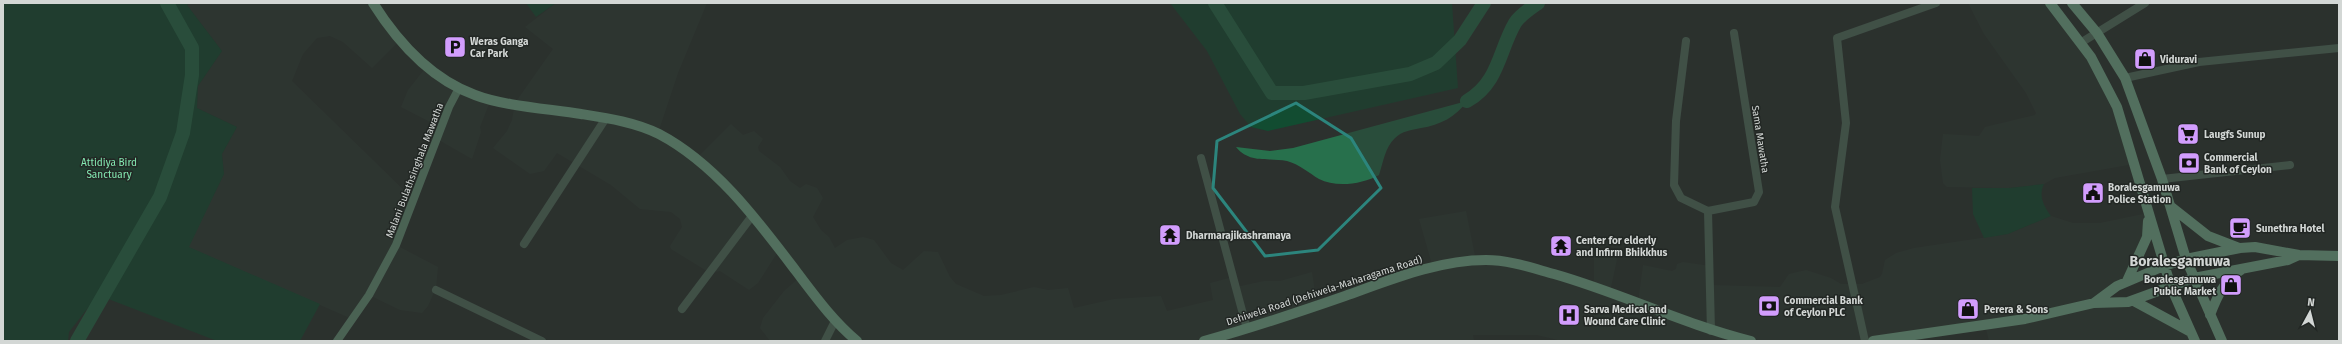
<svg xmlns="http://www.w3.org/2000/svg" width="2342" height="344" font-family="'Fira Sans',sans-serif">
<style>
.built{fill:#303b34}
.green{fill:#124c31}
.water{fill:#27704c}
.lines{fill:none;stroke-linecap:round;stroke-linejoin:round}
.canal{stroke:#27704c;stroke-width:14}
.street{stroke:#597665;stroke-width:8}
.secondary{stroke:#6f9d82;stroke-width:8}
.primary{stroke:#80bb99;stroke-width:10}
.marked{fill:none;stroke:#2c857d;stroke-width:3;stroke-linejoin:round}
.labels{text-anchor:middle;stroke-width:3;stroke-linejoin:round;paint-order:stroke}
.poi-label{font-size:10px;font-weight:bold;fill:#d3d7d5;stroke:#222724;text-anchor:start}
.street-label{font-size:10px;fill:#d3d7d5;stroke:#222724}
.park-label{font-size:10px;fill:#84e9b2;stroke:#222724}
.district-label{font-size:14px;font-weight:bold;fill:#d3d7d5;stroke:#222724}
</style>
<rect width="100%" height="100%" fill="#2c312e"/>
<path class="built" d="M190 3H373L400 40 372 68 343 42 330 36 317 38 303 54 292 81 414 200 396 245 438 267 436 288 428 306 422 313 400 310 369 295 352 319 188 247 224 174 222 154 237 127 197 108 198 86 222 51 187 5Z
M556 3H707L678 73 658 133 696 159 731 124 743 135 754 131 763 139 758 147 759 151 780 167 790 181 800 188 806 184 817 188 823 198 813 217 821 230 829 237 835 248 847 240 863 237 874 240 891 263 903 270 924 251 938 252 950 277 956 284 984 296 1001 295 1034 287 1048 290 1068 288 1074 308 1114 299 1161 296 1167 311 1213 300 1210 283 1233 277 1236 287 1264 281H1280L1312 272 1317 305 1433 268 1419 219 1466 211 1476 261 1486 260 1594 285V251L1614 252 1617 259 1610 292 1638 303 1643 265 1672 271 1676 269 1677 264 1683 262 1710 266V285L1780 287 1789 274 1806 270 1831 278 1841 284H1862L1880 277 1882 274 1885 260 1896 253 1914 248 2008 234 2051 216 2073 223H2100L2148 213V228L2127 281 2095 302H2128L2168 318 2195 341H1989L1985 325 1923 333 1924 341H1562L1537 335H1473L1474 341H770L760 328 763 318 784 291 800 277 779 250 758 283 749 290 720 271 710 273 671 249 670 246 682 227 680 219 671 212 640 209 611 185 557 153 544 171 530 174 493 148 507 131 512 120 515 103 553 49 525 27Z
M1968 3H2050L2111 94 2134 164 2055 178 2044 184 2009 188 1947 187 1943 183 1940 160 1943 134 1979 136 1985 127 2035 115 2036 113 2026 93 1984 34Z
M427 66 491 99 480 127 481 132 472 159 437 139 443 123 430 122 401 107 408 90Z"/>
<path class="green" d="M3 3H190L187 5 222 51 198 86 197 108 237 127 222 154 224 174 189 247 320 304 300 341H217L98 295 69 332 68 341H3Z
M526 3H556L536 17Z
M1170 3H1452L1458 88 1268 131 1251 127 1240 114 1207 51Z
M2044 184C2038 196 2044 206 2051 216L2008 234 1984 238 1973 214 1972 188H2009Z"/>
<path class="water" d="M1467 101C1456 117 1440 125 1421 128 1411 130 1402 131 1395 138 1385 147 1383 163 1379 175 1363 184 1336 188 1319 179 1309 173 1299 164 1287 161 1267 157 1250 164 1236 147L1270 151 1293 148Z"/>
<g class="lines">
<path class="canal" d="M1215 3 1272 93H1304L1410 74 1436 63 1460 40 1484 3
M1467 101C1499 83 1499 50 1515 23 1519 16 1531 8 1538 3
M77 341 160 197 183 133 192 75V48L167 3"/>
<path class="street" d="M1686 41 1676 121 1674 185 1681 198 1708 211 1754 202 1759 192 1734 33
M2082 42 2145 3
M2125 78 2199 62 2339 48
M1201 158 1247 329
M2162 179 2290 165
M1708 211 1711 331
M524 244 606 118
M436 290 542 341
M682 309 752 216
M825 341 835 321
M1865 341 1835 207 1846 123 1837 38 1936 3"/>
<path class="secondary" d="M337 341 369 295 396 245 449 107 459 88"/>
<path class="primary" d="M373 3C397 41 431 79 475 95 503 106 550 109 581 114 607 118 635 122 659 134 716 164 758 221 796 271 815 296 833 321 857 341
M2050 3 2091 57 2117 107 2171 287 2195 341
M2072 3 2097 33 2125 78 2162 179 2186 259 2222 341
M2170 206 2208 236 2239 248
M2127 281 2147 237 2148 221
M2134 301 2191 332
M2094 303 2117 286 2164 266 2186 259 2240 248 2255 247 2299 255 2339 256
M2210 315C2217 297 2224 280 2241 270
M1204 341C1252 328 1299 312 1345 296 1390 280 1438 260 1486 260 1509 260 1532 268 1554 274 1621 293 1683 324 1751 341
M1873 341 2025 319 2094 303 2128 302 2194 278 2288 260 2299 255"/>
</g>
<path d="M0 0H2342V344H0ZM1296 103 1351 138 1381 188 1318 250 1265 256 1213 188 1217 141Z" fill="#2c312e" fill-opacity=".55" fill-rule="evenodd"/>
<path class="marked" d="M1296 103 1351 138 1381 188 1318 250 1265 256 1213 188 1217 141Z"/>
<defs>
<g id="parking-square" transform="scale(1.15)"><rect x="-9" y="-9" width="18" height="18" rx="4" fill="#d29dfd" stroke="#222724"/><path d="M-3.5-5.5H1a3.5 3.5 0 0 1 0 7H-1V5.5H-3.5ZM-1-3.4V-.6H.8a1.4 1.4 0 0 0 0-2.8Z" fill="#111"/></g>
<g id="shop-square" transform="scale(1.15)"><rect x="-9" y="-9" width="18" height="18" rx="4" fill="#d29dfd" stroke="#222724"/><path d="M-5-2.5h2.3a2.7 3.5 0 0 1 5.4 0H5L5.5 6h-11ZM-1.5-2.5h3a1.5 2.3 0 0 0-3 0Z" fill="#111"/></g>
<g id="supermarket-square" transform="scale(1.15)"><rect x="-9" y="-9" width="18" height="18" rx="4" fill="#d29dfd" stroke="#222724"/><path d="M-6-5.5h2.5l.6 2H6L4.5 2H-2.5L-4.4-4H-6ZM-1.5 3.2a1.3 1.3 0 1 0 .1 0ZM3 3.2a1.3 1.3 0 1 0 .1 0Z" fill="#111"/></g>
<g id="bank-square" transform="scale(1.15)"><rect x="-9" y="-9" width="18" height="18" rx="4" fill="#d29dfd" stroke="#222724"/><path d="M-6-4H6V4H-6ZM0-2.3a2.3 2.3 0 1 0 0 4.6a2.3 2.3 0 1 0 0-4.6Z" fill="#111"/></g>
<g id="civic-square" transform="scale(1.15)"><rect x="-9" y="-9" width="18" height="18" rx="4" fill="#d29dfd" stroke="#222724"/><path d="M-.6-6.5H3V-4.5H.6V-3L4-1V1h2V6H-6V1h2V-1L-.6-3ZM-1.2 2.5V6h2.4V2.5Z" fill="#111"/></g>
<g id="cafe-square" transform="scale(1.15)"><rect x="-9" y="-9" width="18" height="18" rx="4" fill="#d29dfd" stroke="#222724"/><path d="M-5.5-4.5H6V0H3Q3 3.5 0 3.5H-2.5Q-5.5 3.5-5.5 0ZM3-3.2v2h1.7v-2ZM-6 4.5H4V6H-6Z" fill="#111"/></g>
<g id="temple-square" transform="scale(1.15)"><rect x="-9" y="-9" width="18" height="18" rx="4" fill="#d29dfd" stroke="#222724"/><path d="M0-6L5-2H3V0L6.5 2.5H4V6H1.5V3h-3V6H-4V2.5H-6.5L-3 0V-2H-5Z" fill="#111"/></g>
<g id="hospital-square" transform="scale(1.15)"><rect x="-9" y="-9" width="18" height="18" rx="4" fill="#d29dfd" stroke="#222724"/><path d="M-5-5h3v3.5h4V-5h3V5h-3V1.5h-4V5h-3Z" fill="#111"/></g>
</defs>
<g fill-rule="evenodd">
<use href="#parking-square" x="455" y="47"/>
<use href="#shop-square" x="2145" y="59"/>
<use href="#supermarket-square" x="2188" y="134"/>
<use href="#bank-square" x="2189" y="163"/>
<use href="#civic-square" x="2093" y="193"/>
<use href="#cafe-square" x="2240" y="228"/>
<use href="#temple-square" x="1170" y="235"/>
<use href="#temple-square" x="1561" y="246"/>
<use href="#shop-square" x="2231" y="285"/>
<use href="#bank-square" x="1769" y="306"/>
<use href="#shop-square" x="1968" y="309"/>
<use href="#hospital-square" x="1569" y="315"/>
</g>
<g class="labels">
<g class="poi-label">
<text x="470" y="45">Weras Ganga<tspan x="470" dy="12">Car Park</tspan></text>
<text x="2160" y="63">Viduravi</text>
<text x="2204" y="138">Laugfs Sunup</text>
<text x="2204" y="161">Commercial<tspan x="2204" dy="12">Bank of Ceylon</tspan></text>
<text x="2108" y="191">Boralesgamuwa<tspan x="2108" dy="12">Police Station</tspan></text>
<text x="2256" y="232">Sunethra Hotel</text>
<text x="1186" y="239">Dharmarajikashramaya</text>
<text x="1576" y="244">Center for elderly<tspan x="1576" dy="12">and Infirm Bhikkhus</tspan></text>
<text x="2216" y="283" text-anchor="end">Boralesgamuwa<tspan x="2216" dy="12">Public Market</tspan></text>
<text x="1784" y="304">Commercial Bank<tspan x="1784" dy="12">of Ceylon PLC</tspan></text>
<text x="1584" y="313">Sarva Medical and<tspan x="1584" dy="12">Wound Care Clinic</tspan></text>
<text x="1984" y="313">Perera &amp; Sons</text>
</g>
<g class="street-label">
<text transform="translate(1761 139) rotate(81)" y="4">Sama Mawatha</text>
<text transform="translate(414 170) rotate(-69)" y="4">Malani Bulathsinghala Mawatha</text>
<text transform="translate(1324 290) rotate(-18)" y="4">Dehiwela Road (Dehiwela-Maharagama Road)</text>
</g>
<g class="park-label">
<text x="109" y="166">Attidiya Bird<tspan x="109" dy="12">Sanctuary</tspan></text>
</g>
<g class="district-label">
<text x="2180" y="266">Boralesgamuwa</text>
</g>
</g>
<rect width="2342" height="344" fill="none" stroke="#d3d7d5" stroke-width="8"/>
<g transform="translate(2310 312) rotate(7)" stroke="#222724" stroke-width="3" paint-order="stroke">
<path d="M0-3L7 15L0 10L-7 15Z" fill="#d3d7d5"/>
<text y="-6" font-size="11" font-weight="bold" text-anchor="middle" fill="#d3d7d5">N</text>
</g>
</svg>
